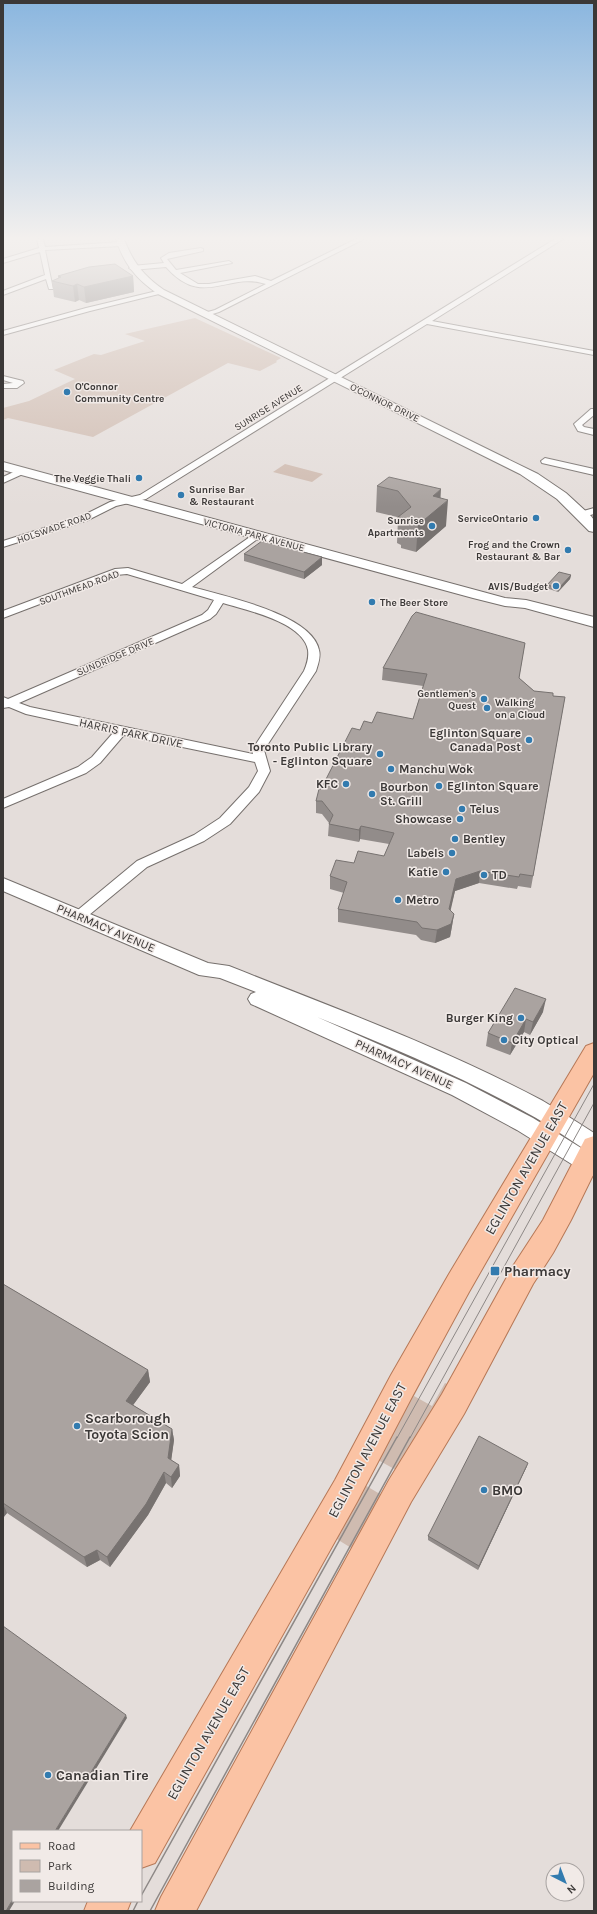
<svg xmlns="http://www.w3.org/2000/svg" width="597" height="1914" font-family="Karla,sans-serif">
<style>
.green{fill:#cfbbb0}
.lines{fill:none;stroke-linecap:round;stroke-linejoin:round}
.minor-casing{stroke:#76706d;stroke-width:2}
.tertiary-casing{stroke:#76706d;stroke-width:2}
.secondary-casing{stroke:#76706d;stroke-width:2}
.primary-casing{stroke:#b67857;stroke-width:2}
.minor{fill:#fff;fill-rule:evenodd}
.tertiary{fill:#fff;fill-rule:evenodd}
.secondary{fill:#fff;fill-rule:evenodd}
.primary{fill:#fbc3a4;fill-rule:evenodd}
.tram-far1{stroke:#8d8886;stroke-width:1}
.tram{stroke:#8d8886;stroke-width:1.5}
.wall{fill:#928c8a}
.shaded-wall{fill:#777270}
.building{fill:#aaa3a0;stroke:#777270}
.poi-dot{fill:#327baf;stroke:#f1eae7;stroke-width:1.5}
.labels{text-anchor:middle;stroke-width:3;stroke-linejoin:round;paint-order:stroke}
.far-poi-label{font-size:10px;font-weight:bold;fill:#3b3837;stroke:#f1eae7;text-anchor:end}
.far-street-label{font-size:10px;fill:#3b3837;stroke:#f1eae7}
.street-label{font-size:12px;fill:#3b3837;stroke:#f1eae7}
.poi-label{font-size:12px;font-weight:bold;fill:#3b3837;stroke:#f1eae7;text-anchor:start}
.near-street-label{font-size:14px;fill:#3b3837;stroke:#f1eae7}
.near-poi-label{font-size:14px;font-weight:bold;fill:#3b3837;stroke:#f1eae7;text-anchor:start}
</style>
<rect width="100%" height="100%" fill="#e4ddda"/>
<path class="green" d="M195 318 281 358 276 361 277 362 260 371 228 363 93 437 8 418 3 420V408L29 401 75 379 54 370 94 354 101 355 145 341 125 334Z
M285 464 323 474 312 482 273 472Z
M420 1370 426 1373 414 1396 432 1406 445 1383 451 1386 398 1471 378 1460 413 1396 411 1397Z
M363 1484 385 1497 356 1551 332 1536Z"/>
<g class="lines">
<g class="minor-casing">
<path id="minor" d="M37 239H43L45 247 121 242 124 244 121 246 45 250 53 289H49L46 279 3 295V291L45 275 40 252 3 263V259L39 248Z
M356 239H364L219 312 206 316 203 314 204 313 215 310 266 284C228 271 203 309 166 267L132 270 129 268 132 266 164 263 161 258 169 253 201 248 203 249V251L167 259 176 270 229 261 232 263 180 273 198 284H209L255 276 271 281Z
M555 239H563L432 321 594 351V355L427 324 146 499 116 506 88 520 3 547V541L82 516 110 502 140 495Z
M161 290 163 291V293L90 311 3 335V331L86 308Z
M3 376 23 381 24 383 17 388H3V384L13 383 3 380Z
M591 409H594V415L582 425 584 427 594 429V435L578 431 574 424Z
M545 458 594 469V475L542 463 541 461Z
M22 468 25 469V473L3 483V477Z
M594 508V514L583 517 578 514 580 512Z
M257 532 260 533 262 535 260 537 192 587C223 596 312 614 319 650 321 657 318 664 316 671L264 750 270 771 259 792 230 824 204 841 147 867 83 920 78 922 73 920 71 917 73 914 137 861 194 835 220 818 249 787 258 771 255 762 124 735 100 763 86 773 3 808V799L78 767 92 757 113 733 26 714 9 707 3 708V697L8 699 202 615 208 610 214 600 127 574 116 575 3 618V611L115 569 128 568 182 584ZM223 603C246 610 303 622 308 650 309 658 307 664 304 671L252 750 253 754 30 707 19 703 210 619 216 614Z"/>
</g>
<g class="tertiary-casing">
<path id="tertiary" d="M3 878 208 963 229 966C334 1008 442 1047 543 1101 560 1111 577 1122 594 1133V1153L586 1150C567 1138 548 1124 527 1113 460 1076 389 1046 317 1017L466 1083 533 1118 594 1156V1176L586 1173 517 1130 452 1095 251 1004 248 999 251 994 256 992 220 978 199 975 3 891Z"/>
</g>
<g class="secondary-casing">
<path id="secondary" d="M116 239H124C133 263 144 276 164 290L538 474 566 493 591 516 594 520V532L589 531 557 499 520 474 158 294C136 279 124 264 116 239Z
M3 462 483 592 505 598 526 600 594 617V627L525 608 505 606 473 598 3 470Z"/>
</g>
<g class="primary-casing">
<path id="primary" d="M594 1043V1073L469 1292 413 1395 357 1502 155 1863 141 1868V1831H130L335 1480 391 1375 449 1274 586 1046Z
M594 1136V1173L571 1220 553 1253 533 1284 464 1414 411 1502 196 1911H155L161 1897 389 1480 442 1394 513 1266 543 1220 585 1139Z
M88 1901H131L127 1911H84Z"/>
</g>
<use href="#minor" class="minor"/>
<use href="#tertiary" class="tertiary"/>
<use href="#secondary" class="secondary"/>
<use href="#primary" class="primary"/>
<path class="tram-far1" d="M397 1438 594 1084
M410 1438 594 1103"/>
<path class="tram" d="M141 1896 397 1437
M133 1911 138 1901
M150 1911 410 1437"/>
</g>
<path class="wall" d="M58 276H133L134 292 86 303 79 300 75 302 54 297 52 281 58 279Z
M377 486 441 498 446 526 416 552 401 548V545L397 543 398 519 397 517 376 512Z
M244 554 322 565 304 579 244 561Z
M571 575 570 579 558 592 546 588 547 585Z
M525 643 519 678 534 691 553 696 565 697 531 888 518 886 517 889 479 883 455 891 450 910 454 914 452 926 450 937 435 943 421 940 416 935 338 922V909L344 893 330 889V876L354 863 384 856 389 844 360 839 359 842 328 836 329 823 322 814 316 813V801L321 789 360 730 372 723 413 719 423 686 382 680 383 668Z
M543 1012 530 1035 524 1032 510 1055 486 1046 488 1033Z
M3 1284 148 1370 150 1382 133 1405 172 1429 174 1440 171 1460 179 1465 180 1476 172 1488 166 1483 148 1515 110 1567 100 1560 87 1567 7 1513 3 1518Z
M527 1466 478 1570 428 1540V1536Z"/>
<path class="shaded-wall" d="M133 276 134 292 86 303 84 287Z
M77 284 79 300 75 302 73 286Z
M441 489 440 507 448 500 446 526 416 552 418 525 433 496Z
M322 557V565L304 579V572Z
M571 575 570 579 558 592 559 588Z
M361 826 360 839 359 842V830Z
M480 871 479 883 455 891 448 922 449 909 456 879Z
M454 914 452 926 450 937 435 943 437 930Z
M546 999 543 1012 530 1035 533 1022Z
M526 1019 524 1032 510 1055 512 1043Z
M148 1370 150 1382 128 1412 126 1401Z
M172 1429 174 1440 170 1469 168 1458Z
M528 1463 527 1466 478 1570 479 1566Z
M179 1465 180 1476 172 1488 171 1477Z
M164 1472 166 1483 148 1515 110 1567 107 1557Z
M3 1504 7 1513 3 1518Z
M97 1550 100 1560 87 1567 84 1557Z
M126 1715 127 1718 58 1831H55Z
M13 1899V1901H15L9 1911H6Z"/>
<path class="building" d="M115 264 133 276 84 287 77 284 73 286 52 281 61 277 58 276 89 267Z
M389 477 441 489 433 496 448 500 418 525 402 521 405 518 398 517 411 507 398 491 377 486Z
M262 541 322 557 304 572 244 554Z
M559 572 571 575 559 588 547 585Z
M416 612 525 643 519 678 534 691 553 693V696L565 697 533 876 520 874 519 877 480 871 456 879 449 909 454 914 451 924 437 930 422 928 417 922 338 909 347 882 330 876 336 860 354 863 358 851 384 856 394 833 361 826 359 830 329 824 333 815 322 801H316L319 789H321L352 728 360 730 364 721 372 723 377 712 413 719 427 674 383 668 412 616Z
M515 988 546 999 533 1022 526 1019 512 1043 488 1033Z
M3 1284 148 1370 126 1401 172 1429 168 1458 179 1465 171 1477 164 1472 146 1504 107 1557 97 1550 84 1557 3 1503Z
M479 1436 528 1463 479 1566 428 1536Z
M3 1626 126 1715 55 1831H13V1899L6 1911H3Z"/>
<linearGradient id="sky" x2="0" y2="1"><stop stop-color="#8ab6df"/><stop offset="0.47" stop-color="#f3f0ee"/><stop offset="1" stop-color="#f3f0ee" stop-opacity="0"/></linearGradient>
<rect width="597" height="507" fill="url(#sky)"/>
<g class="poi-dot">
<circle cx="67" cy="392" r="4"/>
<circle cx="139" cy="478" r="4"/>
<circle cx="181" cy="495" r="4"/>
<circle cx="536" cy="518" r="4"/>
<circle cx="432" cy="526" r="4"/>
<circle cx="568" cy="550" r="4"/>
<circle cx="556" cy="586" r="4"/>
<circle cx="372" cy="602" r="4"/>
<circle cx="484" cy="699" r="4"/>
<circle cx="487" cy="708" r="4"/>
<circle cx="529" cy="740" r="4"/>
<circle cx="380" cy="754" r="4"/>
<circle cx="391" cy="769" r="4"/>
<circle cx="346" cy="784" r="4"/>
<circle cx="439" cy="786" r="4"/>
<circle cx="372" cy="794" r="4"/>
<circle cx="462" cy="809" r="4"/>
<circle cx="460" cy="819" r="4"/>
<circle cx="455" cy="839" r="4"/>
<circle cx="452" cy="853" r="4"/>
<circle cx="446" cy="872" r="4"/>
<circle cx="484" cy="875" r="4"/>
<circle cx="398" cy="900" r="4"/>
<circle cx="521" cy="1018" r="4"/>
<circle cx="504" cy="1040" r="4"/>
<rect x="490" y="1266" width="10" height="10" rx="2"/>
<circle cx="77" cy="1426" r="4"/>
<circle cx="484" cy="1490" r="4"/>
<circle cx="48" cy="1775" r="4"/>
</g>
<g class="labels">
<g class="far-poi-label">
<text x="75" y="390" text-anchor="start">O'Connor<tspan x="75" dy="12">Community Centre</tspan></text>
<text x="131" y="482">The Veggie Thali</text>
<text x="189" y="493" text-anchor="start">Sunrise Bar<tspan x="189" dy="12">&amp; Restaurant</tspan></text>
<text x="528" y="522">ServiceOntario</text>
<text x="424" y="524">Sunrise<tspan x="424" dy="12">Apartments</tspan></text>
<text x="560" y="548">Frog and the Crown<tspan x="560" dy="12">Restaurant &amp; Bar</tspan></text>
<text x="548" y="590">AVIS/Budget</text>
<text x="380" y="606" text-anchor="start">The Beer Store</text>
<text x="476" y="697">Gentlemen's<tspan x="476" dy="12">Quest</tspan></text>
<text x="495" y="706" text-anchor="start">Walking<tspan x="495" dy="12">on a Cloud</tspan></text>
</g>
<g class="far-street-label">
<text transform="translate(385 402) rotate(26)" y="4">O'CONNOR DRIVE</text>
<text transform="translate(268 407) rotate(-32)" y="4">SUNRISE AVENUE</text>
<text transform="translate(54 527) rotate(-19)" y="4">HOLSWADE ROAD</text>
<text transform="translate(254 534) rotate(15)" y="4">VICTORIA PARK AVENUE</text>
<text transform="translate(79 587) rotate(-20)" y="4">SOUTHMEAD ROAD</text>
<text transform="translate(115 656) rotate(-23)" y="4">SUNDRIDGE DRIVE</text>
</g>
<g class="street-label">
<text transform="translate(131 733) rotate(12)" y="4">HARRIS PARK DRIVE</text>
<text transform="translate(106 928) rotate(23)" y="4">PHARMACY AVENUE</text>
<text transform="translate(404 1064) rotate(24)" y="4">PHARMACY AVENUE</text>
</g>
<g class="poi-label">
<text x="521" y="737" text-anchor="end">Eglinton Square<tspan x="521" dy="14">Canada Post</tspan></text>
<text x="372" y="751" text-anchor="end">Toronto Public Library<tspan x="372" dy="14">- Eglinton Square</tspan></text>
<text x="399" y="773">Manchu Wok</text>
<text x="338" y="788" text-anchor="end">KFC</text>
<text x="447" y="790">Eglinton Square</text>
<text x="380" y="791">Bourbon<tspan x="380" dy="14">St. Grill</tspan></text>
<text x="470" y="813">Telus</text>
<text x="452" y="823" text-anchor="end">Showcase</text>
<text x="463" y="843">Bentley</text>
<text x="444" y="857" text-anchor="end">Labels</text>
<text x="438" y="876" text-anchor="end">Katie</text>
<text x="492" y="879">TD</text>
<text x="406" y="904">Metro</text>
<text x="513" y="1022" text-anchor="end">Burger King</text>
<text x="512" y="1044">City Optical</text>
</g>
<g class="near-street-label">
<text transform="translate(526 1168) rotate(-60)" y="5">EGLINTON AVENUE EAST</text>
<text transform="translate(367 1450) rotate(-62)" y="5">EGLINTON AVENUE EAST</text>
<text transform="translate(208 1733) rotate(-60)" y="5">EGLINTON AVENUE EAST</text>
</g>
<g class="near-poi-label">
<text x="504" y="1276">Pharmacy</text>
<text x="85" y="1423">Scarborough<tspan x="85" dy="16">Toyota Scion</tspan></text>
<text x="492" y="1495">BMO</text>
<text x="56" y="1780">Canadian Tire</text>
</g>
</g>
<rect width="597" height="1914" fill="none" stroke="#3b3837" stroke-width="8"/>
<rect x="12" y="1830" width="130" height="72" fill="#f1eae7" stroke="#a8a3a1"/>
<rect x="20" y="1843" width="20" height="6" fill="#fbc3a4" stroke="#a8a3a1"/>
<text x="48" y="1850" font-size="12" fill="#3b3837">Road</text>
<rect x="20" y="1860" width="20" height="12" fill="#cfbbb0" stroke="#a8a3a1"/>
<text x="48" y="1870" font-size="12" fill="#3b3837">Park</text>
<rect x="20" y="1880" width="20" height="12" fill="#aaa3a0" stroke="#a8a3a1"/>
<text x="48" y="1890" font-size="12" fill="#3b3837">Building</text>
<g transform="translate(565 1882) rotate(138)"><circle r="19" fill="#f1eae7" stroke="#a8a3a1"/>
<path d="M0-3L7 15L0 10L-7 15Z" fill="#327baf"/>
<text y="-6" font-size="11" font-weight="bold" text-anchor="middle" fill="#3b3837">N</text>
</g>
</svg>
